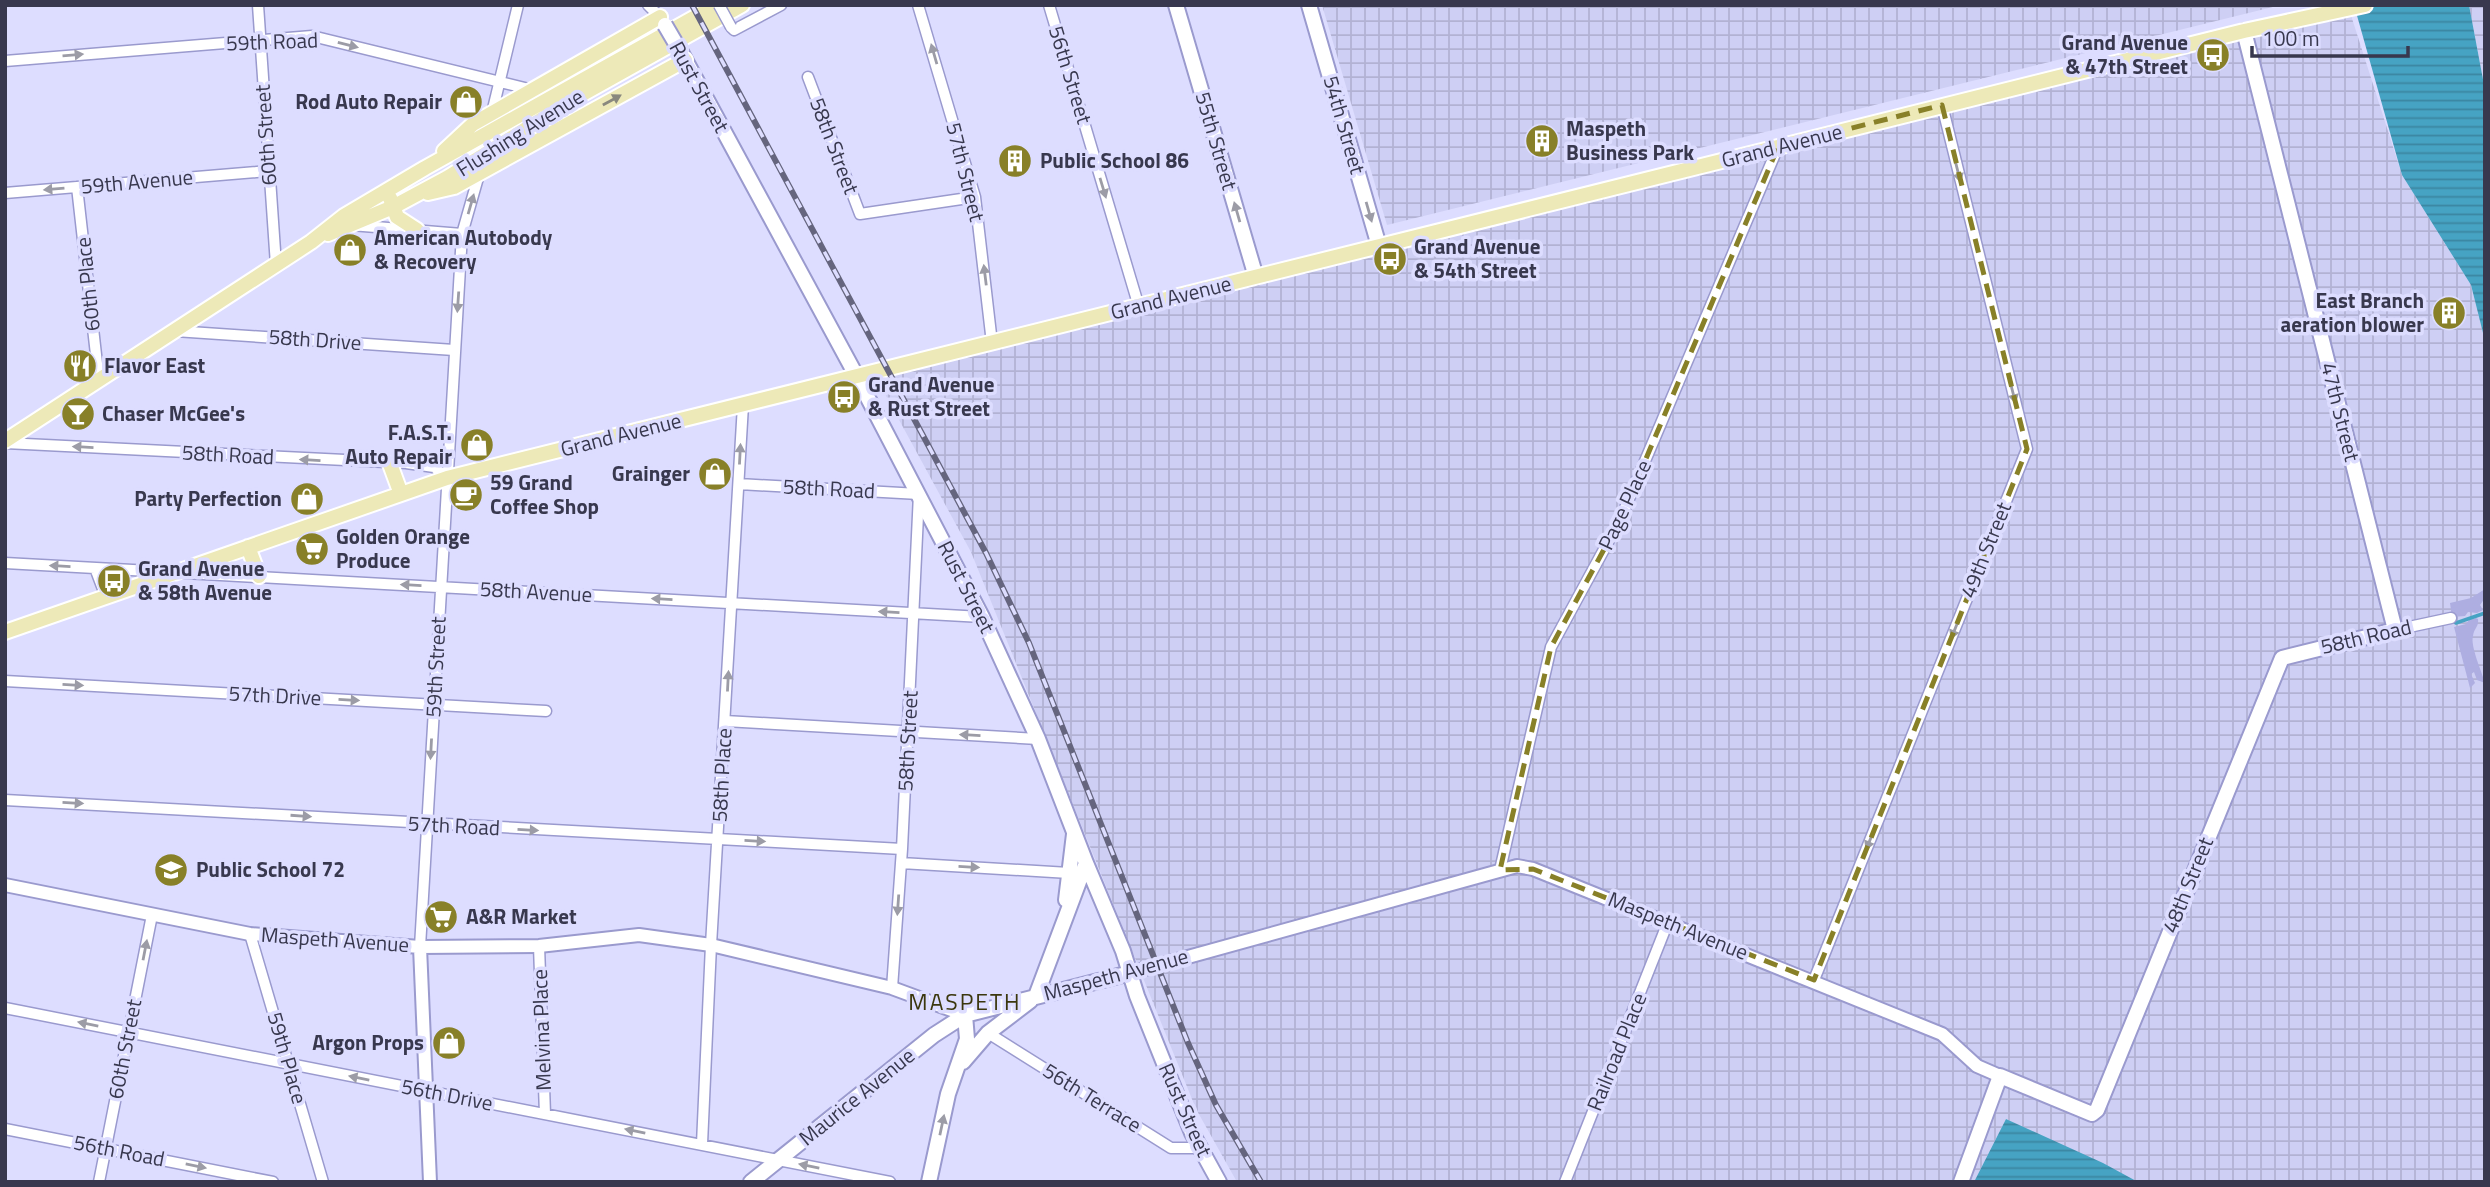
<svg xmlns="http://www.w3.org/2000/svg" width="2490" height="1187" font-family="'Titillium Web',sans-serif">
<style>
.industrial{fill:url(#industrial-grid)}
.green{fill:#aeaee1}
.water{fill:url(#water-rules)}
.lines{fill:none;stroke-linecap:round;stroke-linejoin:round}
.stream{stroke:#46a3c3;stroke-width:3.5}
.minor-casing{stroke:#9a9ace;stroke-width:13}
.tertiary-casing{stroke:#9a9ace;stroke-width:16}
.secondary-casing{stroke:#9a9ace;stroke-width:18}
.primary-casing{stroke:#fff;stroke-width:18}
.minor{stroke:#fff;stroke-width:10}
.tertiary{stroke:#fff;stroke-width:12}
.secondary{stroke:#fff;stroke-width:14}
.primary{stroke:#ede9b8;stroke-width:14}
.rail-casing{stroke:#65657e;stroke-width:6}
.rail{stroke:#ddf;stroke-width:3.5;stroke-dasharray:10;stroke-linecap:butt}
.minor-bridge-casing{stroke:#9a9ace;stroke-width:13;stroke-linecap:butt}
.secondary-bridge-casing{stroke:#9a9ace;stroke-width:18;stroke-linecap:butt}
.minor-bridge{stroke:#fff;stroke-width:10}
.secondary-bridge{stroke:#fff;stroke-width:14}
.oneway{fill:#9c9ca6}
.oneway2{fill:#89887e}
.marked{fill:none;stroke:#888028;stroke-width:5;stroke-dasharray:14 9;stroke-linejoin:round}
.labels{text-anchor:middle;stroke-width:7;stroke-linejoin:round;paint-order:stroke}
.street-label{font-size:21px;fill:#38384e;stroke:#ddf}
.poi-label{font-size:21px;font-weight:bold;fill:#38384e;stroke:#ddf;text-anchor:start}
.neighbourhood-label{font-size:23px;letter-spacing:2px;fill:#3b370d;stroke:#ddf}
</style>
<defs>
<pattern id="industrial-grid" width="8" height="8" patternUnits="userSpaceOnUse" patternTransform="scale(1.75)"><rect width="8" height="8" fill="#cecff4"/><path d="M0 4h8M4 0v8" fill="none" stroke="#b2b2d3"/></pattern>
<pattern id="water-rules" width="6" height="5" patternUnits="userSpaceOnUse" patternTransform="scale(1.75)"><rect width="6" height="5" fill="#46a3c3"/><path d="M0 2.5h6" fill="none" stroke="#3b86a1"/></pattern>
</defs>
<rect width="100%" height="100%" fill="#ddf"/>
<path class="industrial" d="M1322 5H2281L1387 225Z
M2469 5H2485V90Z
M2349 9 2402 175 2471 285 2485 341V1182H2135L2006 1119 1974 1182H1237L1196 1109 971 552 873 372Z"/>
<path class="green" d="M2485 589V598L2480 605 2483 610 2477 613 2468 612 2465 616 2452 617 2450 603 2471 598Z
M2476 618 2478 619C2479 627 2474 628 2473 636 2470 646 2482 672 2485 683L2477 680 2474 672 2471 674 2475 683 2470 688 2454 627 2466 624 2469 620Z"/>
<path class="water" d="M2354 5H2469L2485 90V341L2471 285 2402 175Z
M2006 1119 2103 1163 2138 1182H1974Z"/>
<g class="lines">
<path class="stream" d="M2452 620 2456 623 2485 613"/>
<g class="minor-casing">
<path id="minor" d="M258 5 276 265
M648 5 660 17
M918 5 975 197 992 343
M1049 5 1139 307
M731 27 734 30 781 5
M5 61 312 36 533 90
M808 77 860 214 975 197
M492 113 518 5
M77 187 99 381
M5 193 268 171
M351 225 462 234
M175 331 454 350
M5 443 406 463 434 467 447 478
M739 484 919 494 902 849 892 988
M5 563 982 617
M95 568 106 597
M2395 630 2451 618
M5 681 546 711
M725 721 1038 739
M5 800 902 849
M901 863 1069 873
M1500 870 1551 647 1620 520 1778 147
M250 934 323 1182
M539 946 545 1114
M420 947 462 234 480 171
M1814 980 2027 449 1942 105
M5 1008 890 1182
M988 1033 1171 1148H1200
M5 1129 273 1182
M702 1144 711 945 743 405
M99 1182 152 915
M1565 1182 1668 922"/>
</g>
<g class="tertiary-casing">
<path id="tertiary" d="M5 885 250 934 420 947 539 946 639 935 711 945 892 988 965 1015
M420 947 430 1182
M1130 973 1517 866 1533 869 1942 1034 1977 1066 2000 1076"/>
</g>
<g class="secondary-casing">
<path id="secondary" d="M1176 5 1256 277
M1309 5 1379 246
M682 54 857 377 982 617 1038 739 1086 863 1123 951 1137 996 1192 1133 1219 1182
M1066 900 1074 834
M1036 996 1086 863
M963 1062 988 1033 1030 1001
M751 1182 934 1035 965 1015 1130 973
M929 1182 948 1094 967 1039 965 1015
M1961 1182 2000 1076 2092 1114 2097 1110 2282 658 2395 630 2244 31"/>
</g>
<g class="primary-casing">
<path id="primary" d="M444 151 473 124 660 17
M428 193 454 187 685 60
M390 198 397 217 417 230
M328 234 393 207 447 178 581 95 742 5
M5 441 311 242 344 216 425 168 717 5
M390 464 401 494
M248 547 259 576
M5 632 447 478 2244 31 2365 5"/>
</g>
<use href="#minor" class="minor"/>
<use href="#tertiary" class="tertiary"/>
<use href="#secondary" class="secondary"/>
<use href="#primary" class="primary"/>
<g class="rail-casing">
<path id="rail" d="M692 5 986 553 1029 643 1188 1043 1216 1105 1261 1182"/>
</g>
<use href="#rail" class="rail"/>
<g class="minor-bridge-casing">
<path id="minor-bridge" d="M719 5 731 27"/>
</g>
<g class="secondary-bridge-casing">
<path id="secondary-bridge" d="M665 25 682 54"/>
</g>
<use href="#minor-bridge" class="minor-bridge"/>
<use href="#secondary-bridge" class="secondary-bridge"/>
</g>
<defs><path id="oneway-solid" d="M-6-.8H1V-3.2L6.5 0L1 3.2V.8H-6Z" transform="scale(1.75)"/></defs>
<g class="oneway">
<use href="#oneway-solid" transform="translate(348 45) rotate(14)"/>
<use href="#oneway-solid" transform="translate(934 54) rotate(-106)"/>
<use href="#oneway-solid" transform="translate(73 55) rotate(-5)"/>
<use href="#oneway-solid" transform="translate(1958 172) rotate(76)"/>
<use href="#oneway-solid" transform="translate(1103 188) rotate(73)"/>
<use href="#oneway-solid" transform="translate(54 189) rotate(175)"/>
<use href="#oneway-solid" transform="translate(471 204) rotate(-74)"/>
<use href="#oneway-solid" transform="translate(1237 212) rotate(-106)"/>
<use href="#oneway-solid" transform="translate(1369 212) rotate(74)"/>
<use href="#oneway-solid" transform="translate(985 275) rotate(-97)"/>
<use href="#oneway-solid" transform="translate(458 302) rotate(94)"/>
<use href="#oneway-solid" transform="translate(2013 393) rotate(76)"/>
<use href="#oneway-solid" transform="translate(83 447) rotate(-177)"/>
<use href="#oneway-solid" transform="translate(740 454) rotate(-87)"/>
<use href="#oneway-solid" transform="translate(310 460) rotate(-177)"/>
<use href="#oneway-solid" transform="translate(60 566) rotate(-177)"/>
<use href="#oneway-solid" transform="translate(411 585) rotate(-177)"/>
<use href="#oneway-solid" transform="translate(662 599) rotate(-177)"/>
<use href="#oneway-solid" transform="translate(889 612) rotate(-177)"/>
<use href="#oneway-solid" transform="translate(1955 629) rotate(112)"/>
<use href="#oneway-solid" transform="translate(728 681) rotate(-87)"/>
<use href="#oneway-solid" transform="translate(73 685) rotate(3)"/>
<use href="#oneway-solid" transform="translate(349 700) rotate(3)"/>
<use href="#oneway-solid" transform="translate(970 735) rotate(-177)"/>
<use href="#oneway-solid" transform="translate(431 749) rotate(93)"/>
<use href="#oneway-solid" transform="translate(73 803) rotate(3)"/>
<use href="#oneway-solid" transform="translate(301 816) rotate(4)"/>
<use href="#oneway-solid" transform="translate(528 830) rotate(3)"/>
<use href="#oneway-solid" transform="translate(1870 840) rotate(112)"/>
<use href="#oneway-solid" transform="translate(755 841) rotate(3)"/>
<use href="#oneway-solid" transform="translate(969 867) rotate(3)"/>
<use href="#oneway-solid" transform="translate(898 905) rotate(94)"/>
<use href="#oneway-solid" transform="translate(145 950) rotate(-79)"/>
<use href="#oneway-solid" transform="translate(88 1024) rotate(-169)"/>
<use href="#oneway-solid" transform="translate(359 1078) rotate(-169)"/>
<use href="#oneway-solid" transform="translate(942 1125) rotate(-78)"/>
<use href="#oneway-solid" transform="translate(635 1131) rotate(-169)"/>
<use href="#oneway-solid" transform="translate(196 1166) rotate(11)"/>
<use href="#oneway-solid" transform="translate(809 1166) rotate(-169)"/>
</g>
<use class="oneway2" href="#oneway-solid" transform="translate(612 100) rotate(-29)"/>
<path class="marked" d="M1942 105 2027 449 1814 980 1533 869 1500 870 1551 647 1620 520 1778 147Z"/>
<defs>
<g id="bus-disc" transform="scale(1.75)"><circle r="9.5" fill="#888028" stroke="#ddf"/><path d="M-5-6H5V4H4V6H2V4H-2V6H-4V4H-5ZM-3.5-4V0h7V-4ZM-3.5 1.2v1.5H-2V1.2ZM2 1.2v1.5H3.5V1.2Z" fill="#fff"/></g>
<g id="shop-disc" transform="scale(1.75)"><circle r="9.5" fill="#888028" stroke="#ddf"/><path d="M-5-2.5h2.3a2.7 3.5 0 0 1 5.4 0H5L5.5 6h-11ZM-1.5-2.5h3a1.5 2.3 0 0 0-3 0Z" fill="#fff"/></g>
<g id="building-disc" transform="scale(1.75)"><circle r="9.5" fill="#888028" stroke="#ddf"/><path d="M-4-6H4V6H1V3H-1V6H-4ZM-2.5-4.3h1.7v1.8h-1.7ZM.8-4.3h1.7v1.8H.8ZM-2.5-1h1.7V.8h-1.7ZM.8-1h1.7V.8H.8Z" fill="#fff"/></g>
<g id="restaurant-disc" transform="scale(1.75)"><circle r="9.5" fill="#888028" stroke="#ddf"/><path d="M-5-6h1v4h1v-4h1v4h1v-4h1v5L-1.5 .5V6h-2V.5L-5-1ZM5-6V6H3V1.5H1.5Q1.5-4 5-6Z" fill="#fff"/></g>
<g id="bar-disc" transform="scale(1.75)"><circle r="9.5" fill="#888028" stroke="#ddf"/><path d="M-6-5H6L.8 .8V4.5H3.5V6h-7V4.5H-.8V.8Z" fill="#fff"/></g>
<g id="cafe-disc" transform="scale(1.75)"><circle r="9.5" fill="#888028" stroke="#ddf"/><path d="M-5.5-4.5H6V0H3Q3 3.5 0 3.5H-2.5Q-5.5 3.5-5.5 0ZM3-3.2v2h1.7v-2ZM-6 4.5H4V6H-6Z" fill="#fff"/></g>
<g id="supermarket-disc" transform="scale(1.75)"><circle r="9.5" fill="#888028" stroke="#ddf"/><path d="M-6-5.5h2.5l.6 2H6L4.5 2H-2.5L-4.4-4H-6ZM-1.5 3.2a1.3 1.3 0 1 0 .1 0ZM3 3.2a1.3 1.3 0 1 0 .1 0Z" fill="#fff"/></g>
<g id="school-disc" transform="scale(1.75)"><circle r="9.5" fill="#888028" stroke="#ddf"/><path d="M0-5L7-2L0 1L-7-2ZM-4 1L0 2.5L4 1V4Q0 6-4 4Z" fill="#fff"/></g>
</defs>
<g fill-rule="evenodd">
<use href="#bus-disc" x="2213" y="55"/>
<use href="#shop-disc" x="466" y="102"/>
<use href="#building-disc" x="1542" y="141"/>
<use href="#building-disc" x="1015" y="161"/>
<use href="#shop-disc" x="350" y="250"/>
<use href="#bus-disc" x="1390" y="259"/>
<use href="#building-disc" x="2449" y="313"/>
<use href="#restaurant-disc" x="80" y="366"/>
<use href="#bus-disc" x="844" y="397"/>
<use href="#bar-disc" x="78" y="414"/>
<use href="#shop-disc" x="477" y="445"/>
<use href="#shop-disc" x="715" y="474"/>
<use href="#cafe-disc" x="466" y="495"/>
<use href="#shop-disc" x="307" y="499"/>
<use href="#supermarket-disc" x="312" y="549"/>
<use href="#bus-disc" x="114" y="581"/>
<use href="#school-disc" x="171" y="870"/>
<use href="#supermarket-disc" x="441" y="917"/>
<use href="#shop-disc" x="449" y="1043"/>
</g>
<g class="labels">
<g class="street-label">
<text transform="translate(272 42) rotate(-2)" y="7">59th Road</text>
<text transform="translate(1070 75) rotate(73)" y="7">56th Street</text>
<text transform="translate(699 87) rotate(61)" y="7">Rust Street</text>
<text transform="translate(1344 125) rotate(74)" y="7">54th Street</text>
<text transform="translate(520 133) rotate(-32)" y="7">Flushing Avenue</text>
<text transform="translate(266 135) rotate(-94)" y="7">60th Street</text>
<text transform="translate(1216 141) rotate(74)" y="7">55th Street</text>
<text transform="translate(834 146) rotate(69)" y="7">58th Street</text>
<text transform="translate(1782 146) rotate(-14)" y="7">Grand Avenue</text>
<text transform="translate(965 172) rotate(76)" y="7">57th Street</text>
<text transform="translate(137 182) rotate(-5)" y="7">59th Avenue</text>
<text transform="translate(88 284) rotate(-96)" y="7">60th Place</text>
<text transform="translate(1171 298) rotate(-14)" y="7">Grand Avenue</text>
<text transform="translate(315 340) rotate(4)" y="7">58th Drive</text>
<text transform="translate(2340 412) rotate(76)" y="7">47th Street</text>
<text transform="translate(621 435) rotate(-14)" y="7">Grand Avenue</text>
<text transform="translate(228 455) rotate(3)" y="7">58th Road</text>
<text transform="translate(829 489) rotate(3)" y="7">58th Road</text>
<text transform="translate(1625 505) rotate(-65)" y="7">Page Place</text>
<text transform="translate(1986 550) rotate(-68)" y="7">49th Street</text>
<text transform="translate(966 587) rotate(63)" y="7">Rust Street</text>
<text transform="translate(536 592) rotate(3)" y="7">58th Avenue</text>
<text transform="translate(2366 637) rotate(-13)" y="7">58th Road</text>
<text transform="translate(436 667) rotate(-87)" y="7">59th Street</text>
<text transform="translate(275 696) rotate(3)" y="7">57th Drive</text>
<text transform="translate(908 741) rotate(-87)" y="7">58th Street</text>
<text transform="translate(722 775) rotate(-87)" y="7">58th Place</text>
<text transform="translate(454 826) rotate(3)" y="7">57th Road</text>
<text transform="translate(2188 885) rotate(-68)" y="7">48th Street</text>
<text transform="translate(1678 926) rotate(22)" y="7">Maspeth Avenue</text>
<text transform="translate(335 940) rotate(4)" y="7">Maspeth Avenue</text>
<text transform="translate(1116 975) rotate(-15)" y="7">Maspeth Avenue</text>
<text transform="translate(542 1030) rotate(-92)" y="7">Melvina Place</text>
<text transform="translate(125 1049) rotate(-79)" y="7">60th Street</text>
<text transform="translate(1617 1052) rotate(-68)" y="7">Railroad Place</text>
<text transform="translate(287 1058) rotate(74)" y="7">59th Place</text>
<text transform="translate(447 1095) rotate(11)" y="7">56th Drive</text>
<text transform="translate(857 1097) rotate(-39)" y="7">Maurice Avenue</text>
<text transform="translate(1092 1098) rotate(32)" y="7">56th Terrace</text>
<text transform="translate(1185 1110) rotate(66)" y="7">Rust Street</text>
<text transform="translate(119 1151) rotate(11)" y="7">56th Road</text>
</g>
<g class="poi-label">
<text x="2188" y="50" text-anchor="end">Grand Avenue<tspan x="2188" dy="24">&amp; 47th Street</tspan></text>
<text x="442" y="109" text-anchor="end">Rod Auto Repair</text>
<text x="1566" y="136">Maspeth<tspan x="1566" dy="24">Business Park</tspan></text>
<text x="1040" y="168">Public School 86</text>
<text x="374" y="245">American Autobody<tspan x="374" dy="24">&amp; Recovery</tspan></text>
<text x="1414" y="254">Grand Avenue<tspan x="1414" dy="24">&amp; 54th Street</tspan></text>
<text x="2424" y="308" text-anchor="end">East Branch<tspan x="2424" dy="24">aeration blower</tspan></text>
<text x="104" y="373">Flavor East</text>
<text x="868" y="392">Grand Avenue<tspan x="868" dy="24">&amp; Rust Street</tspan></text>
<text x="102" y="421">Chaser McGee's</text>
<text x="452" y="440" text-anchor="end">F.A.S.T.<tspan x="452" dy="24">Auto Repair</tspan></text>
<text x="690" y="481" text-anchor="end">Grainger</text>
<text x="490" y="490">59 Grand<tspan x="490" dy="24">Coffee Shop</tspan></text>
<text x="282" y="506" text-anchor="end">Party Perfection</text>
<text x="336" y="544">Golden Orange<tspan x="336" dy="24">Produce</tspan></text>
<text x="138" y="576">Grand Avenue<tspan x="138" dy="24">&amp; 58th Avenue</tspan></text>
<text x="196" y="877">Public School 72</text>
<text x="466" y="924">A&amp;R Market</text>
<text x="424" y="1050" text-anchor="end">Argon Props</text>
</g>
<g class="neighbourhood-label">
<text x="965" y="1010">MASPETH</text>
</g>
</g>
<rect width="2490" height="1187" fill="none" stroke="#38384e" stroke-width="14"/>
<path d="M2252 46v10h156v-10" fill="none" stroke="#38384e" stroke-width="3.5"/>
<text x="2262" y="46" font-size="21" fill="#38384e" stroke="#ddddff" stroke-width="5" paint-order="stroke">100 m</text>
</svg>
